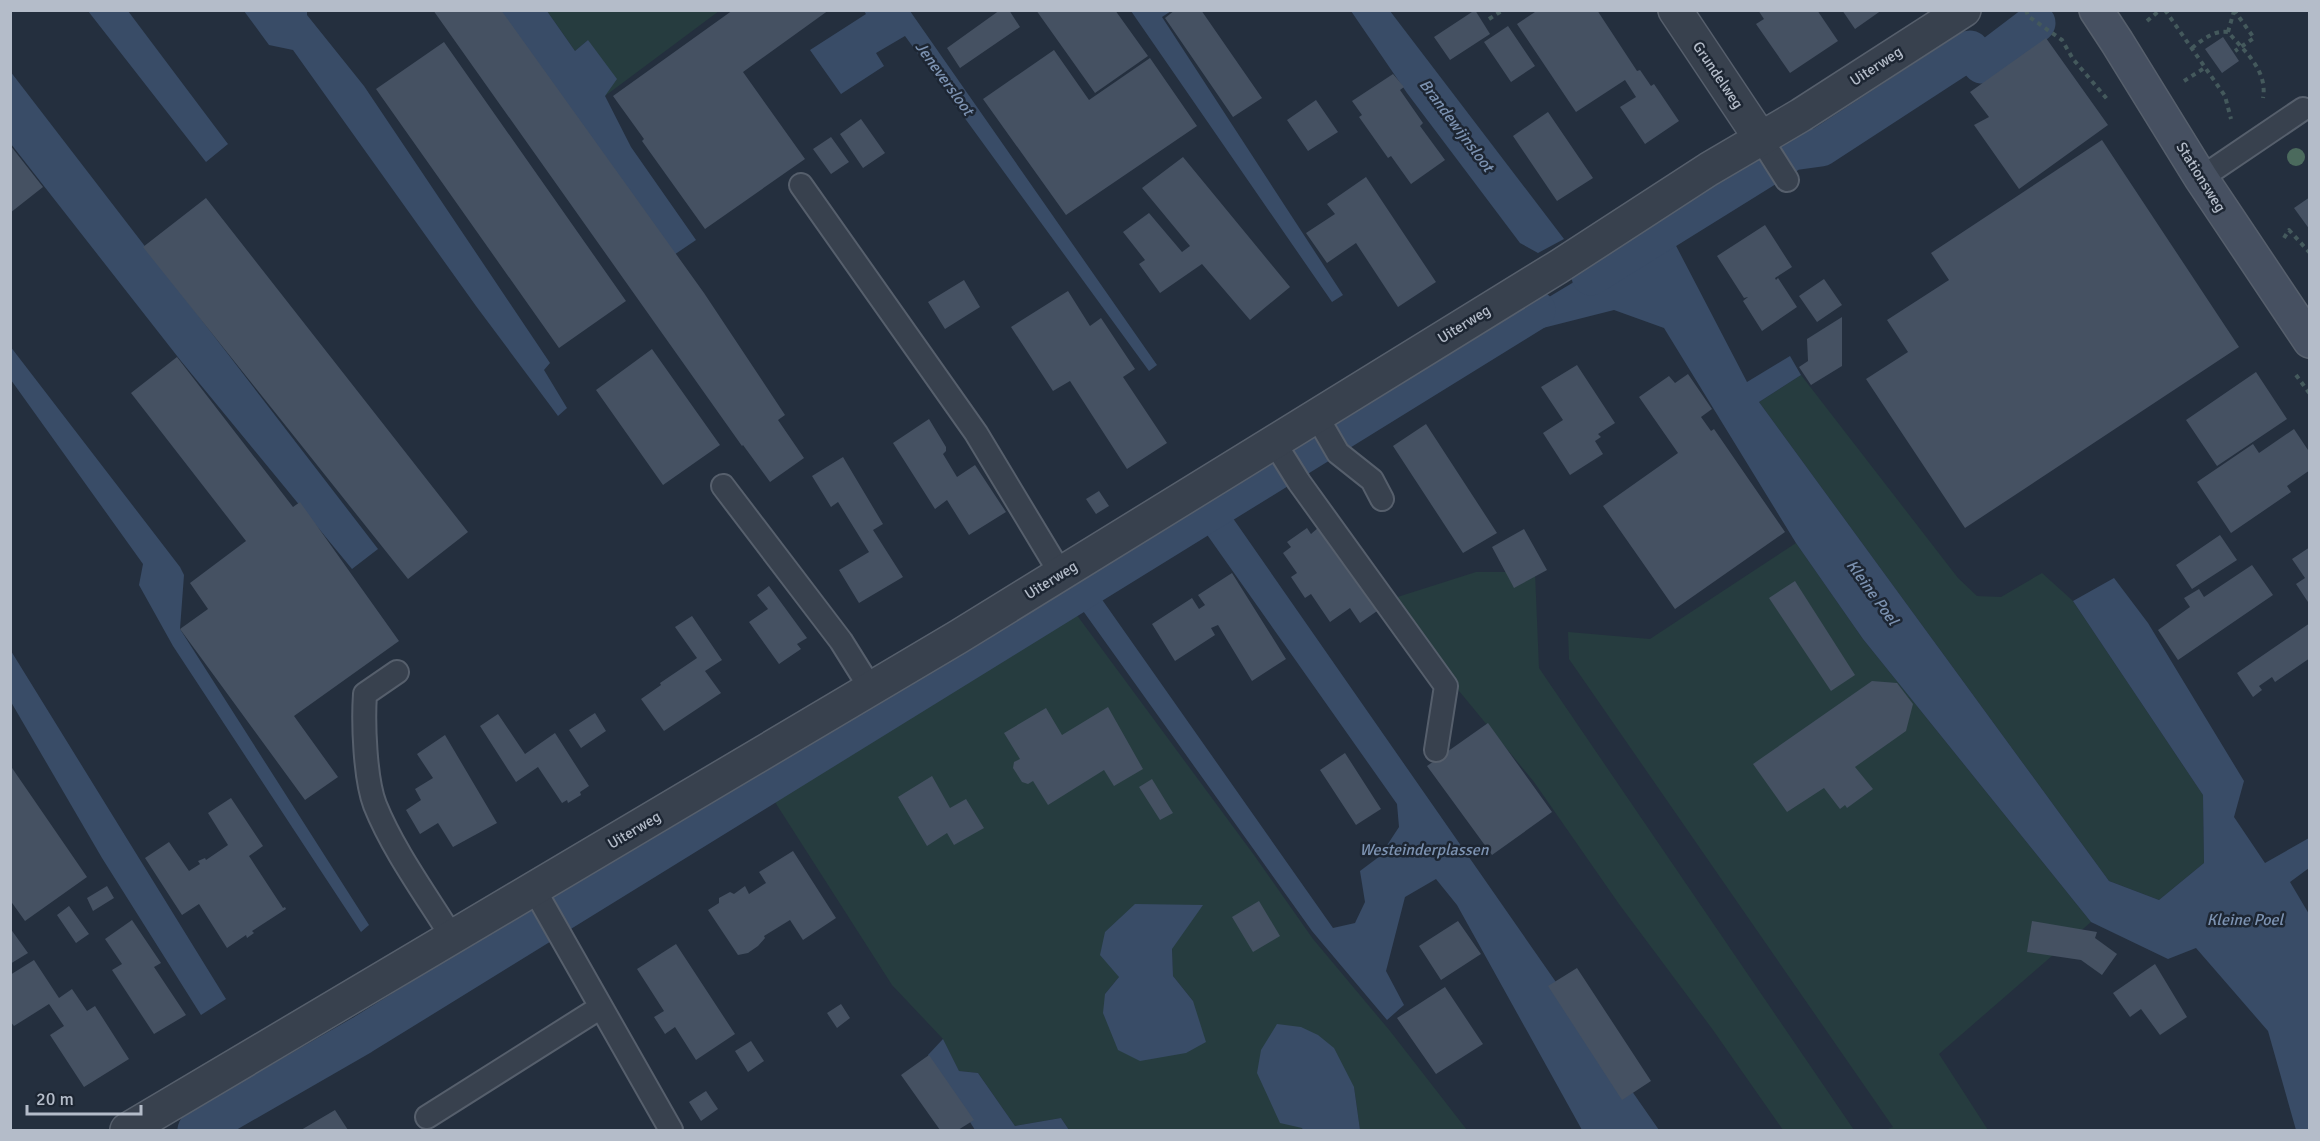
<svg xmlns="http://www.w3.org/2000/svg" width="2320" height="1141" font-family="Signika,sans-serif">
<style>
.green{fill:#263c3f;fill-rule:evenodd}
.water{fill:#394c67}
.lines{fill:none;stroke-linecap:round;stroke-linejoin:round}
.canal{stroke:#394c67;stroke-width:39}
.building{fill:#455162}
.lane-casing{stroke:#565f6c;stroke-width:26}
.street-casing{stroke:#565f6c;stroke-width:36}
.secondary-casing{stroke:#565f6c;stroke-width:36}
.path{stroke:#44595c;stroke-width:4;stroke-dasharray:4.5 4.5;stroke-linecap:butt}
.lane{stroke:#38414e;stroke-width:22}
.street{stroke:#38414e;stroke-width:33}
.secondary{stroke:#465061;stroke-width:33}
.tree{fill:#4b6a5d}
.labels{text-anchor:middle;stroke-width:5;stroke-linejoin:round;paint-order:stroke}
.street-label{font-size:15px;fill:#b4bcc9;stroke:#1d2633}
.water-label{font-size:16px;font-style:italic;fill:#7c92b1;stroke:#1d2633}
</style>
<rect width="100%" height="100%" fill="#242f3e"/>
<path class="green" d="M547 11H719L605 96 588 40 575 51Z
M1801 375 1958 578 1977 596 2001 597 2042 573 2073 601 2203 795 2204 863 2159 900 2109 881 1759 402Z
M1796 543 1863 639 2091 922 1939 1054 1988 1130H1885L1893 1127 1569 659 1568 632 1650 639Z
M1476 572H1535L1539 668 1854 1130H1783L1713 1030 1619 904 1534 782 1385 601Z
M1062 595 1254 855 1313 939 1390 1031 1467 1130H1360L1354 1087 1302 1128 1303 1130H1069L1061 1118 1015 1126 978 1073 959 1071 943 1039 892 985 759 777ZM1202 905 1172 948 1173 976 1193 1001 1105 994 1119 977Z"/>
<path class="water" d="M88 11H128L228 144 206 162Z
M244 11H307V15L364 86 550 363 544 370 567 408 558 416 476 306 293 50 269 45Z
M501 11H547L575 51 588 40 617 79 605 96 631 147 696 240 665 261Z
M864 11H910L1157 365 1149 371 905 36 876 53 884 66 841 94 810 50 866 14Z
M1131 11H1171L1162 17 1343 295 1332 302Z
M1351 11H1390L1564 239 1538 253 1520 243 1407 93Z
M10 71 378 549 352 569 181 361 11 144Z
M1673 240 1747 382 1790 356 1801 375 1759 402 2109 881 2159 900 2204 863 2203 795 2073 601 2114 578 2148 623 2244 781 2234 817 2265 863 2309 838V868L2290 882 2309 914V1130H2296L2268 1031 2196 948 2168 959 2091 922 1863 639 1796 543 1664 328 1614 310 1535 330 1500 353 1489 333 1627 250Z
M10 346 180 567 184 575 180 629 369 925 361 932 173 646 139 585 143 564 11 380Z
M1230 514 1659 1130H1582L1457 905 1436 879 1405 897 1386 971 1404 1005 1387 1020 1312 931 1081 608 1096 591 1333 928 1355 923 1365 902 1360 871 1380 856 1399 827 1397 804 1203 529Z
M11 651 226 999 201 1015 102 858 11 702Z
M1135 904 1203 905 1172 949 1173 976 1193 1001 1206 1042 1186 1053 1140 1061 1118 1050 1103 1013 1105 994 1119 977 1100 955 1105 932Z
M1277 1024 1301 1027 1318 1035 1334 1048 1354 1087 1360 1130H1303L1302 1128 1280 1123 1257 1073 1261 1050Z
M943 1039 959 1071 978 1073 1015 1126 1061 1118 1069 1130H975L928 1055Z
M224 1107 239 1130H190L188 1128Z"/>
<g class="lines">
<path class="canal" d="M1591 276 1792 151 1821 147 1970 50 1982 64 2036 23
M197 1130 362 1035 1536 310"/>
</g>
<path class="building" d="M433 10H501L704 293 785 415 778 420 804 458 770 482 743 445 742 446Z
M733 10H829L743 72 805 159 705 229 642 141 644 139 613 96Z
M1000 10H1009L1020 27 960 68 947 48Z
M1036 10H1115L1148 56 1095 93Z
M1175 10H1201L1262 98 1233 117 1165 18Z
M1475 10 1490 34 1450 60 1434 37Z
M1538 10H1597L1637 71 1640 70 1651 86 1654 84 1679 121 1645 144 1620 107 1636 97 1625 80 1576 112 1517 24Z
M1758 10H1817L1838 41 1790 73 1756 24 1764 19Z
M1842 10H1882L1855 29Z
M1508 26 1535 66 1511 82 1484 42Z
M2223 37 2239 61 2222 73 2205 49Z
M2046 38 2108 125 2019 189 1974 125 1989 117 1970 92Z
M444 42 626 301 559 348 376 89Z
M1054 50 1089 100 1150 58 1197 126 1066 215 983 99Z
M1393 74 1404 87 1400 90 1423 123 1420 126 1445 160 1411 184 1391 156 1388 158 1359 117 1362 115 1352 101Z
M1316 100 1338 132 1308 151 1287 120Z
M1548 112 1593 178 1557 201 1513 136Z
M861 119 885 153 863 168 840 134Z
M831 137 849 162 831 174 813 149Z
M2102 140 2239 347 1965 528 1866 379 1908 352 1887 320 1949 280 1931 253Z
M10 145 43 187 10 213Z
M1183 157 1290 287 1250 320 1202 264 1160 293 1139 264 1145 260 1123 232 1149 213 1182 252 1190 246 1142 188Z
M1366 177 1436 282 1398 307 1356 243 1327 263 1306 233 1335 214 1327 204Z
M2310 197V230L2294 208Z
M206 198 468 532 408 579 143 247Z
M1765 225 1792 267 1775 278 1776 280 1778 278 1797 307 1762 331 1743 301 1748 297 1744 298 1717 256Z
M1824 279 1842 305 1817 322 1799 296Z
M964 280 980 307 945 329 928 302Z
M1068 291 1090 326 1101 318 1135 369 1123 377 1167 443 1127 469 1070 381 1053 391 1011 327Z
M1842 317V366L1811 385 1799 367 1808 361 1807 339Z
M652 349 720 445 663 485 596 390Z
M177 357 293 507 300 502 399 641 294 716 338 777 305 800 180 629 208 609 190 583 246 541 131 393Z
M1577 365 1615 423 1598 434 1601 437 1595 441 1603 454 1570 475 1543 433 1563 420 1541 387Z
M2256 372 2287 419 2217 466 2186 420Z
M1688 374 1712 409 1701 417 1711 431 1714 429 1785 532 1675 609 1603 506 1678 453 1639 397 1669 376 1675 383Z
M929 419 946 447V451L943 454 957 477 975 465 1006 512 969 535 947 500 935 509 893 443Z
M1426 424 1497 533 1463 553 1393 446Z
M2294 429 2310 453V470L2287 486 2291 492 2231 533 2197 482 2253 444 2259 453Z
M843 457 883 524 873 530 903 577 859 603 839 570 869 552 838 502 831 507 812 476Z
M1099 491 1109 506 1096 514 1086 499Z
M1319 527 1380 609 1360 623 1350 608 1330 622 1311 594 1305 598 1291 577 1297 573 1283 553 1291 547 1287 542 1307 528 1311 534Z
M1524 529 1547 570 1514 588 1492 547Z
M2220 535 2237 560 2192 589 2176 565Z
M2310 547V605L2296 584 2305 578 2292 559Z
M2252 565 2273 595 2178 660 2158 630 2190 607 2184 598 2199 589 2204 597Z
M1232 573 1286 659 1252 681 1218 625 1211 628 1215 635 1175 661 1152 624 1192 598 1199 609 1205 605 1198 595Z
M1795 581 1855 675 1831 691 1769 598Z
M769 586 807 638 797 644 801 649 779 664 749 622 768 609 757 595Z
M692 616 722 660 705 671 721 693 664 731 641 699 661 685 660 683 697 658 675 627Z
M2310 623V658L2275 682 2272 677 2259 686 2262 690 2253 697 2237 673Z
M1872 681 1897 683 1913 704 1906 731 1855 767 1873 789 1847 808 1845 805 1840 809 1824 788 1787 812 1753 764Z
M1108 707 1143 769 1114 786 1104 770 1048 805 1033 781 1028 784 1022 782 1013 768 1014 762 1020 759 1004 733 1046 708 1062 735Z
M595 713 606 731 581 748 569 730Z
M498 714 525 754 555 733 589 786 580 792 581 795 568 803 567 800 562 803 538 767 516 782 480 726Z
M1488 723 1552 812 1492 855 1427 766Z
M445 735 497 823 453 847 438 823 420 834 406 810 421 800 415 789 433 778 417 754Z
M1345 753 1381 809 1356 825 1320 770Z
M10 765 87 877 25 921 10 900Z
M932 776 950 808 966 799 984 828 954 845 947 833 927 846 898 797Z
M1152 779 1173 813 1160 820 1139 787Z
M231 798 263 846 249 856 283 908 285 907 286 909 252 931 254 933 247 938 246 935 227 948 199 904 182 915 145 858 169 842 189 871 200 864 198 861 205 858 206 860 228 845 208 813Z
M793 851 836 918 803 940 790 920 764 936 765 938 758 946 748 953 738 955 708 910 719 903V898L730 892 734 894 745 886 749 894 766 883 759 872Z
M107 886 114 898 93 911 87 898Z
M1259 901 1280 936 1253 952 1232 917Z
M69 906 89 934 76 943 57 915Z
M132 920 161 963 154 967 186 1015 154 1034 112 970 122 964 105 939Z
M1458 921 1481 954 1441 980 1419 946Z
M2032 921 2097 932 2095 938 2117 954 2102 975 2081 960 2027 952Z
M10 928 28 953 10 964Z
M676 944 735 1034 696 1060 675 1027 665 1034 654 1017 664 1011 637 969Z
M34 960 59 998 72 989 87 1011 95 1006 129 1059 84 1087 50 1035 64 1026 49 1004 14 1026 10 1021V975Z
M2155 964 2187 1017 2160 1035 2141 1009 2130 1017 2113 993Z
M1577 968 1651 1081 1622 1100 1548 986Z
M1445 987 1483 1044 1436 1074 1397 1018Z
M841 1004 850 1018 837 1028 827 1013Z
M751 1041 764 1061 748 1072 735 1051Z
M929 1055 974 1120 958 1130H940L901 1075Z
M706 1091 718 1109 701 1121 689 1102Z
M335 1110 348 1130H301Z"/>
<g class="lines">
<g class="lane-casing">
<path id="lane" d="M1761 139 1787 180
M2201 178 2303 109
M801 185 976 433 1061 574
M1316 415 1338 453 1372 480 1382 499
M1274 442 1299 482 1446 686 1436 750
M723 486 841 641 871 689
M397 672 365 694C363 723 365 779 375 805 393 850 426 895 452 937
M534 889 671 1130
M427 1117 601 1007"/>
</g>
<g class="street-casing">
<path id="street" d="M1675 10 1761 139
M127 1130 958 637 1558 267 1709 169 1801 115 1964 10"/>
</g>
<g class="secondary-casing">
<path id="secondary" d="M2096 10 2117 42 2201 178 2310 341"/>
</g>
<path class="path" d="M2026 10 2028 16 2062 40 2073 59 2107 99
M2165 10 2225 96 2231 119
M2234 10 2254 38 2235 51
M1489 19 1503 10
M2147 21 2160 10
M2228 32 2234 11
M2192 48C2202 40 2214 30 2228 32 2244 51 2268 70 2263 98
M2184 81 2206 67
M2284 238 2289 230 2310 253
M2296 375 2310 394"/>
<use href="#lane" class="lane"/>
<use href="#street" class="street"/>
<use href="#secondary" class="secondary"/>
</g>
<circle class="tree" cx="2296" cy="157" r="9"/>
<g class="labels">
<g class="street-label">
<text transform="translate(1876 66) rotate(-33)" y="5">Uiterweg</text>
<text transform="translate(1718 75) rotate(56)" y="5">Grundelweg</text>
<text transform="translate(2201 177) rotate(58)" y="5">Stationsweg</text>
<text transform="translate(1464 324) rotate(-32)" y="5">Uiterweg</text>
<text transform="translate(1051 580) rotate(-32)" y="5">Uiterweg</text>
<text transform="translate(634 830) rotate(-31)" y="5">Uiterweg</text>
</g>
<g class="water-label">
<text transform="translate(945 78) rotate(54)" y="6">Jeneversloot</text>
<text transform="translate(1457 125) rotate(53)" y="6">Brandewijnsloot</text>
<text transform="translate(1873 592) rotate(54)" y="6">Kleine Poel</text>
<text x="1424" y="855">Westeinderplassen</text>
<text x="2245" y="925">Kleine Poel</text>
</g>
</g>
<rect width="2320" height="1141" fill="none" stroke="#b4bcc9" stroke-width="24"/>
<path d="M27 1105v9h114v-9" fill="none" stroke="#b4bcc9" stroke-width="3"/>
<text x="36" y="1105" font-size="18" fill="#b4bcc9" stroke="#1d2633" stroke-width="4.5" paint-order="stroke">20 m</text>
</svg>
